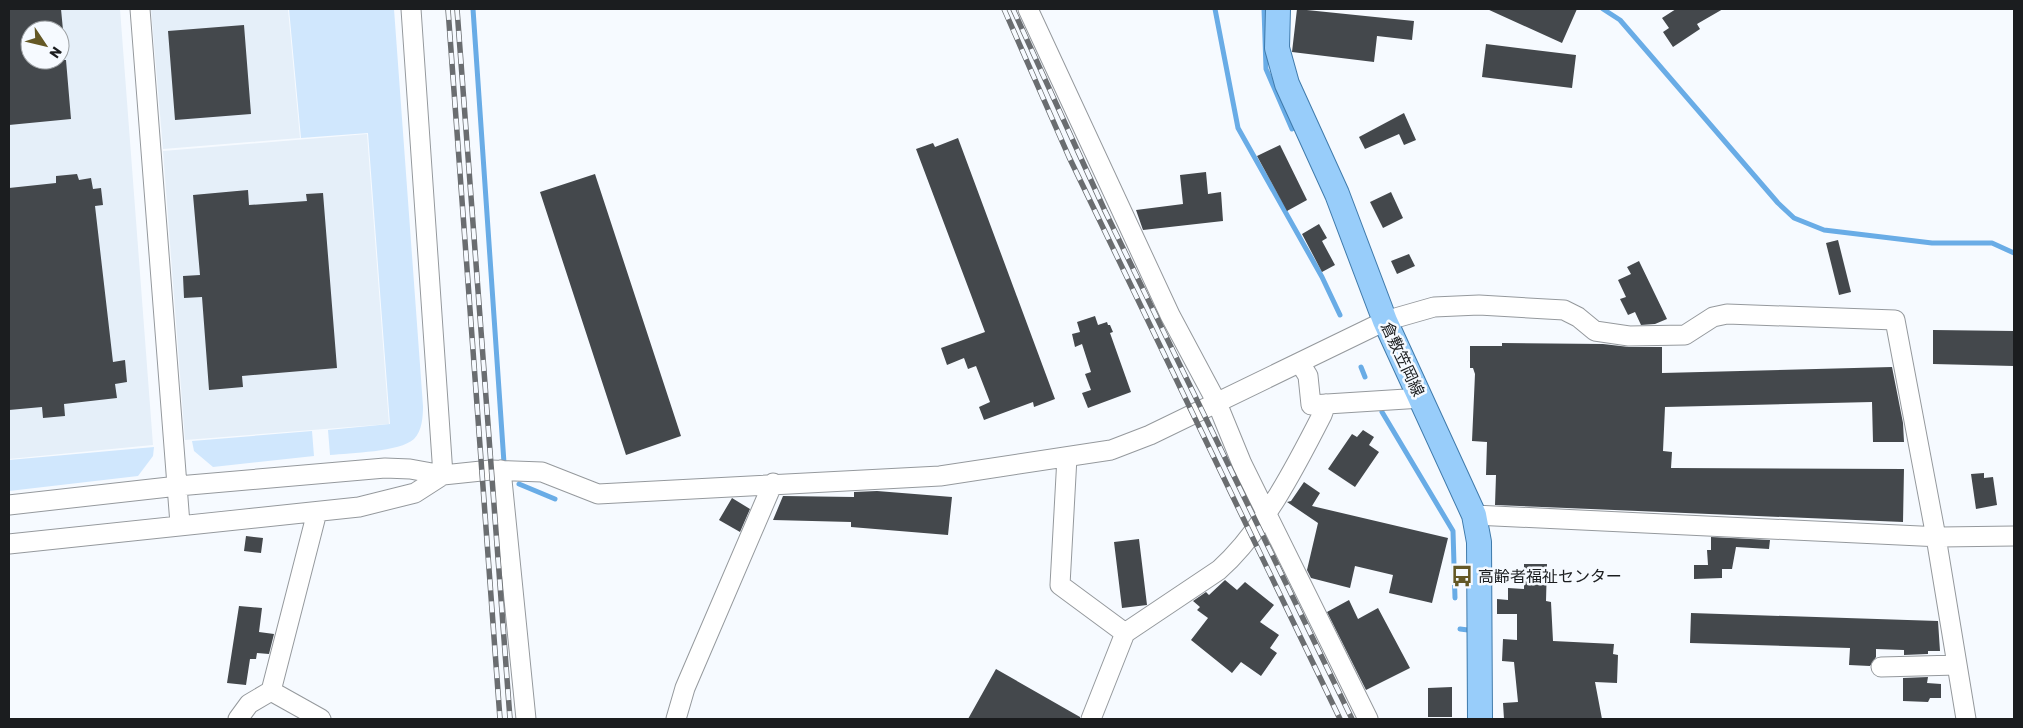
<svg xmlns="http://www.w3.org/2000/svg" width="2023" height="728" font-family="Rubik,'Noto Sans JP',sans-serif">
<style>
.built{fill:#e5eff9;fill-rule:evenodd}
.green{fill:#d0e7fd}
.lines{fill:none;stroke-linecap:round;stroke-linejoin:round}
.stream{stroke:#69ace6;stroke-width:5}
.building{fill:#44484c}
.minor-casing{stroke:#95999d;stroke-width:21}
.major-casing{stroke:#3f7aab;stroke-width:26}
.minor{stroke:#fff;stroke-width:19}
.major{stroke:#98cdfa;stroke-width:24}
.rail-casing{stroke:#6a6d70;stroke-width:5.5}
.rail{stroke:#f6faff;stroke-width:4;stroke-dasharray:11;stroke-linecap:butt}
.labels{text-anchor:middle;stroke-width:5;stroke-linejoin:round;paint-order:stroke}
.street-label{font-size:16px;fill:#1b1d1f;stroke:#f6faff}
.poi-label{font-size:16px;fill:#1b1d1f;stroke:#f6faff;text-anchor:start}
</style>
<rect width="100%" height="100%" fill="#f6faff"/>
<path class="built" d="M9 9H120L153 445 9 459ZM30 30H60V60H30Z
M151 9H288L300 138 163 149Z
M367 134 389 424 185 440 163 151Z"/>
<path class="green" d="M289 9H394L423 406C423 417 422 431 414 439 400 452 350 453 330 455L328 430 390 424 368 133 301 138Z
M312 431 314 456 213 467 194 451 192 441Z
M154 447 153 456 138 476 9 491V460Z"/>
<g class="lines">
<path class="stream" d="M473 9 504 463
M1215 9 1238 128 1322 277 1340 315
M1264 9 1266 69 1292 129
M1603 9 1620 20 1778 203 1794 218 1824 230 1932 243H1992L2014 253
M1361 367 1365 377
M1382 412 1453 531 1455 598
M519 484 555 499
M1460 629 1468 630"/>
</g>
<path class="building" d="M9 9H61L63 30H30V60H66L71 119 9 125Z
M1297 9 1414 21 1412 40 1377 36 1374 62 1292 52Z
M1487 9H1577L1562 43Z
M1676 9H1723L1697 24 1700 29 1673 47 1663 32 1669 28 1662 18Z
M244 25 251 114 175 120 168 31Z
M1486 44 1576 55 1572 88 1482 77Z
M1404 113 1416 140 1404 145 1399 134 1365 149 1359 137Z
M958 138 1055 399 1034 407 1033 402 984 420 979 407 990 402 976 366 968 369 964 358 947 365 941 348 985 332 916 149 933 143 935 147Z
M1280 145 1307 200 1287 211 1257 156Z
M1206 172 1208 194 1221 192 1223 221 1143 230 1136 210 1183 204 1180 175Z
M77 174 79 180 91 178 93 189 101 188 103 205 95 206 113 362 125 360 127 382 115 384 117 398 64 404 65 416 43 418 42 407 9 410V188L56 183V176Z
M595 174 681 436 626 455 540 192Z
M248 190 249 205 307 201 306 194 323 193 337 368 242 376 243 387 209 390 202 297 184 298 183 276 200 275 193 195Z
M1391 192 1403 218 1383 228 1370 202Z
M1319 224 1327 238 1322 241 1335 265 1322 272 1302 234Z
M1838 240 1851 292 1839 295 1826 243Z
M1409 254 1415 266 1397 274 1391 261Z
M1639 261 1667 319 1655 324 1641 325 1635 312 1628 315 1620 299 1626 297 1618 280 1631 274 1627 267Z
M1095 316 1098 325 1107 322 1108 325H1110L1113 332 1110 333 1131 392 1088 408 1082 393 1091 390 1085 374 1091 372 1082 344 1075 347 1072 334 1080 332 1077 322Z
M1933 330 2014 331V366L1933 364Z
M1502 343 1603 344 1629 347H1662V373L1892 367 1903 423 1904 442H1873L1872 402 1665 407 1663 451 1672 452 1671 468 1904 469 1903 522 1495 505 1496 475H1486L1487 442 1472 441 1475 374 1473 368H1470V346H1502Z
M1363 430 1374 437 1369 445 1379 452 1355 487 1328 469 1352 434 1357 437Z
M1984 473V478L1993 477 1997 505 1976 509 1971 474Z
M1304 482 1320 493 1312 506 1448 538 1432 603 1389 593 1393 575 1355 566 1350 588 1311 578 1307 570 1318 523 1287 502 1291 501Z
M877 491 952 497 948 535 851 527V522L773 520 783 496 854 497V492Z
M732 498 750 509 740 532 719 520Z
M246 536 263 538 261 553 244 551Z
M1711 537 1770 540 1769 549 1736 547 1732 569H1722V578L1694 579V565H1708L1707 550H1711Z
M1139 539 1147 605 1122 608 1114 542Z
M1524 564H1547L1546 601 1551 602 1553 641 1614 644 1613 654 1618 655 1617 683 1595 682 1602 719H1504L1503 703 1518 702 1514 662 1502 661 1503 639 1517 640V614H1497V599L1508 600V588L1524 589Z
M1225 580 1237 590 1245 582 1274 605 1260 622 1279 635 1270 648 1277 653 1261 676 1241 662 1232 673 1191 640 1208 618 1197 610 1200 607 1193 601 1206 592 1209 595Z
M1349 600 1358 619 1378 608 1410 668 1366 690 1327 612Z
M239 606 262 608 259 632 274 634 269 654 257 653 256 659H250L246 685 227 683Z
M1691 613 1938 621 1940 651H1928V654L1904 655V650L1876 649V657L1870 666 1849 665 1850 648 1690 643Z
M996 669 1080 717V719H968Z
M1928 677 1927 683 1941 684V698H1930L1928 702 1903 701V678Z
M1452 687V717H1428V688Z"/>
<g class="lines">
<g class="minor-casing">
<path id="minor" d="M140 9 180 524
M411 9 443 475
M1028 9 1170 315 1217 403 1242 464 1368 719
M1300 363 1308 376 1311 405 1422 398
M1067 457 1060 585 1125 633
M501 470 526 719
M9 505 178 486 385 468 410 469 443 475 491 470 542 472 598 494 940 476 1111 450 1150 435 1385 321 1434 307 1479 305 1564 310 1578 317 1595 331 1629 336 1685 335 1713 317 1727 314 1895 320 1936 537 1966 719
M1474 515 1941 537 2014 536
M9 544 359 507 415 493 443 475
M1881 667 1957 665
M271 691 317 512
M238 719 249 704 271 691 321 719
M676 719 685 688 773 483
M1091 719 1125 633 1219 570C1262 532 1296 466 1322 415L1326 404"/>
</g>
<g class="major-casing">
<path id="major" d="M1278 9 1277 48 1287 84 1337 194 1385 321 1474 515 1479 542 1480 719"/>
</g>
<use href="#minor" class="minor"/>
<use href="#major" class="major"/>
<g class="rail-casing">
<path id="rail" d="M448 9 500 719
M457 9 510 719
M1004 9 1069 157 1340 719
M1013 9 1105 211 1352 719"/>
</g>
<use href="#rail" class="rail"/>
</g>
<defs>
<g id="bus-bare" transform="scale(1.725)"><path d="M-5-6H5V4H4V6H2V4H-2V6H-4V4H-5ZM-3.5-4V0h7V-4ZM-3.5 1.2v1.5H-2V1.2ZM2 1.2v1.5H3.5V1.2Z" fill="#645825" stroke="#f6faff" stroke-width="2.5" paint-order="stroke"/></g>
</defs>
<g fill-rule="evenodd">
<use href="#bus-bare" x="1462" y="576"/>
</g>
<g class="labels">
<g class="street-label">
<text transform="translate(1403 359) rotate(65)" y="6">倉敷笠岡線</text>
</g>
<g class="poi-label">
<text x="1478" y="582">高齢者福祉センター</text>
</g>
</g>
<rect width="2023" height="728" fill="none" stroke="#1b1d1f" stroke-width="20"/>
<g transform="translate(45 45) rotate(125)"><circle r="24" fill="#f6faff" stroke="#9ea2a5"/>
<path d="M0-4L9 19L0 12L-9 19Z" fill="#645825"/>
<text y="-8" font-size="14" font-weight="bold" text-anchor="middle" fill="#1b1d1f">N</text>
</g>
</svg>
